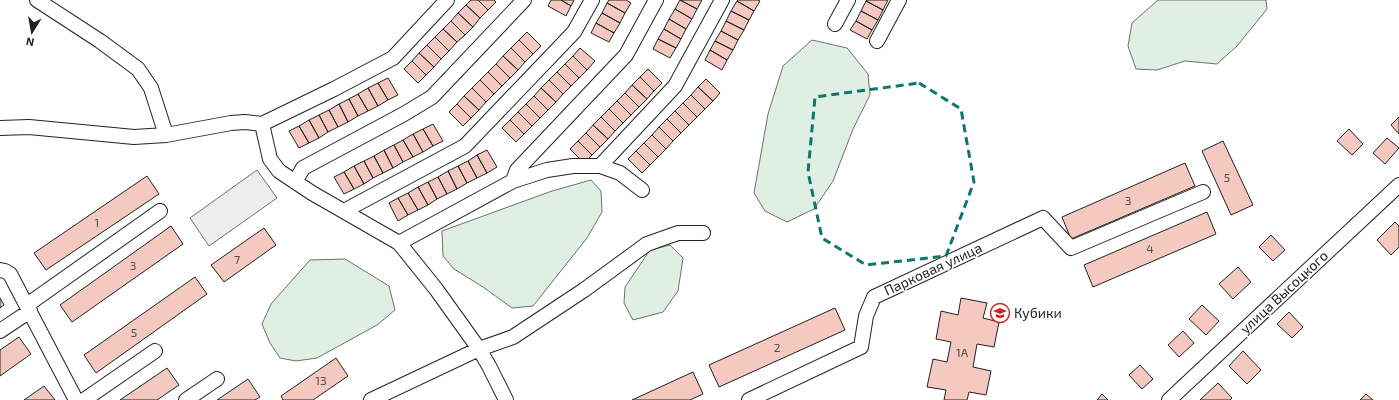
<svg xmlns="http://www.w3.org/2000/svg" width="1399" height="400" font-family="'Exo 2',sans-serif">
<style>
.green{fill:#e0efe3;stroke:#6f6f6f}
.parking{fill:#ededed;stroke:#6f6f6f}
.building{fill:#f3c9c0;stroke:#222}
.lines{fill:none;stroke-linecap:round;stroke-linejoin:round}
.minor-casing{stroke:#222;stroke-width:16}
.minor{stroke:#fff;stroke-width:14}
.marked{fill:none;stroke:#0f766e;stroke-width:3;stroke-dasharray:8 5;stroke-linejoin:round}
.labels{text-anchor:middle;stroke-width:3;stroke-linejoin:round;paint-order:stroke}
.number-label{font-size:12px;fill:#564c4a}
.street-label{font-size:14px;fill:#222;stroke:#fff}
.poi-label{font-size:14px;fill:#222;stroke:#fff;text-anchor:start}
</style>
<rect width="100%" height="100%" fill="#fff"/>
<path class="green" d="M1158 0H1266L1267 9 1237 46 1217 64 1185 61 1157 70 1136 69 1128 46 1132 23Z
M812 40 847 48 868 74 870 95 853 129 833 181 814 209 787 222 765 211 754 193 768 114 783 66Z
M591 180 601 191 602 212 587 238 533 306 512 308 483 287 454 269 443 256 442 231 552 191Z
M670 245 683 258 678 291 663 312 633 320 624 303 625 287 650 250Z
M345 259 389 286 395 310 377 325 317 358 296 361 280 358 270 343 262 324 271 304 310 260Z"/>
<path class="parking" d="M257 170 277 198 209 246 190 218Z"/>
<path class="building" d="M471 0H478L488 10 480 18 466 5Z
M478 0H494L496 2 488 10Z
M551 0H561L571 6 566 16 548 6Z
M561 0H574L571 6Z
M609 0H626L631 3 625 13 607 3Z
M680 0 697 9 692 19 675 9Z
M680 0H702L697 9Z
M738 0H758L760 1 754 11 737 1Z
M867 0H888L883 10 866 1Z
M737 1 754 11 749 20 731 11Z
M866 1 883 10 878 20 861 11Z
M607 3 625 13 620 23 602 13Z
M466 5 480 18 473 27 458 13Z
M675 9 692 19 686 29 669 19Z
M731 11 749 20 744 30 726 21Z
M861 11 878 20 872 30 856 21Z
M458 13 473 27 465 35 451 21Z
M602 13 620 23 614 33 596 23Z
M669 19 686 29 681 39 664 29Z
M451 21 465 35 457 42 443 29Z
M726 21 744 30 738 40 721 31Z
M856 21 872 30 867 39 850 30Z
M596 23 614 33 609 42 591 33Z
M443 29 457 42 449 51 435 37Z
M664 29 681 39 676 48 658 39Z
M721 31 738 40 733 50 715 41Z
M527 32 541 46 533 54 519 40Z
M435 37 449 51 441 59 427 45Z
M658 39 676 48 670 58 653 49Z
M519 40 533 54 525 62 511 48Z
M715 41 733 50 727 60 710 50Z
M427 45 441 59 434 67 419 53Z
M511 48 525 62 518 70 503 56Z
M580 48 595 61 587 70 573 56Z
M710 50 727 60 722 70 705 60Z
M419 53 434 67 426 75 412 61Z
M503 56 518 70 510 78 496 64Z
M573 56 587 70 579 78 565 64Z
M412 61 426 75 418 83 404 69Z
M496 64 510 78 502 86 488 72Z
M565 64 579 78 571 86 557 72Z
M648 69 662 83 654 91 640 77Z
M488 72 502 86 494 94 480 80Z
M557 72 571 86 563 94 549 80Z
M640 77 654 91 647 99 632 85Z
M388 78 398 95 388 100 378 83Z
M706 79 720 93 713 101 698 87Z
M480 80 494 94 486 102 472 88Z
M549 80 563 94 556 102 541 88Z
M378 83 388 100 378 106 368 88Z
M632 85 647 99 639 107 625 93Z
M698 87 713 101 705 109 691 95Z
M368 88 378 106 368 111 358 94Z
M472 88 486 102 479 110 464 96Z
M541 88 556 102 548 110 534 96Z
M625 93 639 107 631 115 617 101Z
M358 94 368 111 358 116 349 99Z
M691 95 705 109 697 117 683 103Z
M464 96 479 110 471 118 457 104Z
M534 96 548 110 540 118 526 104Z
M349 99 358 116 348 122 339 104Z
M617 101 631 115 623 123 609 109Z
M683 103 697 117 689 125 675 111Z
M339 104 348 122 338 127 329 110Z
M457 104 471 118 463 126 449 112Z
M526 104 540 118 532 126 518 112Z
M609 109 623 123 615 131 601 117Z
M329 110 338 127 328 132 319 115Z
M675 111 689 125 681 133 667 119Z
M518 112 532 126 524 134 510 120Z
M319 115 328 132 319 138 309 120Z
M601 117 615 131 608 139 593 125Z
M1399 117V134L1391 125Z
M667 119 681 133 673 141 659 127Z
M309 120 319 138 309 143 299 126Z
M510 120 524 134 516 142 502 128Z
M433 124 443 141 433 146 423 129Z
M593 125 608 139 600 147 586 133Z
M299 126 309 143 299 148 289 131Z
M659 127 673 141 666 149 652 135Z
M423 129 433 146 423 152 413 134Z
M1349 129 1363 144 1352 155 1337 141Z
M586 133 600 147 592 155 578 141Z
M413 134 423 152 413 157 403 140Z
M652 135 666 149 658 157 644 143Z
M1387 138 1399 148 1385 164 1373 153Z
M403 140 413 157 403 162 394 145Z
M578 141 592 155 584 163 570 149Z
M1223 141 1253 205 1231 215 1202 151Z
M644 143 658 157 650 165 636 151Z
M394 145 403 162 393 168 384 150Z
M384 150 393 168 383 173 374 156Z
M487 150 497 167 487 173 477 155Z
M636 151 650 165 642 173 628 159Z
M477 155 487 173 477 178 468 161Z
M374 156 383 173 373 178 364 161Z
M364 161 373 178 364 184 354 166Z
M468 161 477 178 467 183 458 166Z
M1185 163 1195 186 1071 239 1062 217Z
M354 166 364 184 354 189 344 172Z
M458 166 467 183 457 189 448 171Z
M448 171 457 189 447 194 438 177Z
M344 172 354 189 344 194 334 177Z
M147 176 159 194 46 270 34 253Z
M438 177 447 194 437 199 428 182Z
M428 182 437 199 428 205 418 187Z
M418 187 428 205 418 210 408 193Z
M408 193 418 210 408 215 398 198Z
M398 198 408 215 398 221 389 203Z
M1207 212 1216 234 1093 287 1084 265Z
M1395 222 1399 226V247L1391 255 1377 240Z
M171 226 183 244 72 322 60 305Z
M264 228 276 245 224 282 211 265Z
M1271 235 1285 250 1273 261 1259 247Z
M1238 267 1251 282 1233 299 1219 284Z
M195 277 207 294 96 373 84 355Z
M0 298 4 305 0 308Z
M961 298 987 303 983 318 999 322 994 347 977 344 973 367 991 371 986 395 969 392 967 400H944L946 390 927 387 933 359 947 362 951 342 936 339 941 311 958 315Z
M1202 305 1219 321 1206 335 1189 319Z
M835 308 845 330 719 387 709 365Z
M1289 312 1303 327 1292 338 1277 324Z
M1183 331 1194 343 1179 357 1168 345Z
M19 337 31 354 0 376V350Z
M1243 351 1261 370 1247 384 1229 366Z
M336 358 348 376 313 400H283L281 396Z
M1140 365 1153 379 1142 389 1129 375Z
M167 368 179 385 157 400H120Z
M693 372 703 394 690 400H632Z
M248 379 260 397 255 400H217Z
M1218 383 1232 398 1230 400H1200Z
M44 386 55 400H24Z
M1102 394 1108 400H1097Z
M1366 394 1373 400H1360Z"/>
<g class="lines">
<g class="minor-casing">
<path id="minor" d="M37 0 100 41 138 69 151 88 166 135
M835 24 848 0
M877 41 899 0
M262 124 270 159 279 171 312 193 399 243 436 289 479 349 489 366 506 400
M0 128 29 127 134 137 166 135 231 123 245 122 262 124 334 89 393 58 447 0
M600 166 675 86 722 0
M513 181 517 170 626 55 656 0
M295 182 303 168 404 114 432 97 524 0
M344 211 465 146 574 32 592 0
M399 243 513 181 547 170 573 166H600L620 173 642 190
M0 270 5 271 10 274 76 400
M27 305 160 211
M0 331 30 311
M84 400 155 351
M186 400 217 379
M371 400 479 349 513 337 584 290 647 244 678 233H703
M749 400 861 347 866 316 874 297 1043 218 1071 248 1203 192
M1169 400 1399 185"/>
</g>
<use href="#minor" class="minor"/>
</g>
<path class="marked" d="M919 83 961 109 974 182 946 256 866 265 822 238 808 172 815 97Z"/>
<defs>
<g id="school-ring" transform="scale(1)"><circle r="9.5" fill="#fff" stroke="#c62828" stroke-width="1.5"/><path d="M0-5L7-2L0 1L-7-2ZM-4 1L0 2.5L4 1V4Q0 6-4 4Z" fill="#c62828"/></g>
</defs>
<g fill-rule="evenodd">
<use href="#school-ring" x="1000" y="313"/>
</g>
<g class="labels">
<g class="number-label">
<text x="1227" y="182">5</text>
<text x="1128" y="205">3</text>
<text x="97" y="227">1</text>
<text x="1150" y="253">4</text>
<text x="237" y="264">7</text>
<text x="133" y="270">3</text>
<text x="134" y="337">5</text>
<text x="777" y="352">2</text>
<text x="962" y="357">1А</text>
<text x="321" y="385">13</text>
</g>
<g class="street-label">
<text transform="translate(933 269) rotate(-25)" y="5">Парковая улица</text>
<text transform="translate(1284 292) rotate(-43)" y="5">улица Высоцкого</text>
</g>
<g class="poi-label">
<text x="1014" y="318">Кубики</text>
</g>
</g>
<g transform="translate(32 32) rotate(191)" stroke="#ffffff" stroke-width="3" paint-order="stroke">
<path d="M0-3L7 15L0 10L-7 15Z" fill="#222222"/>
<text y="-6" font-size="11" font-weight="bold" text-anchor="middle" fill="#222222">N</text>
</g>
</svg>
